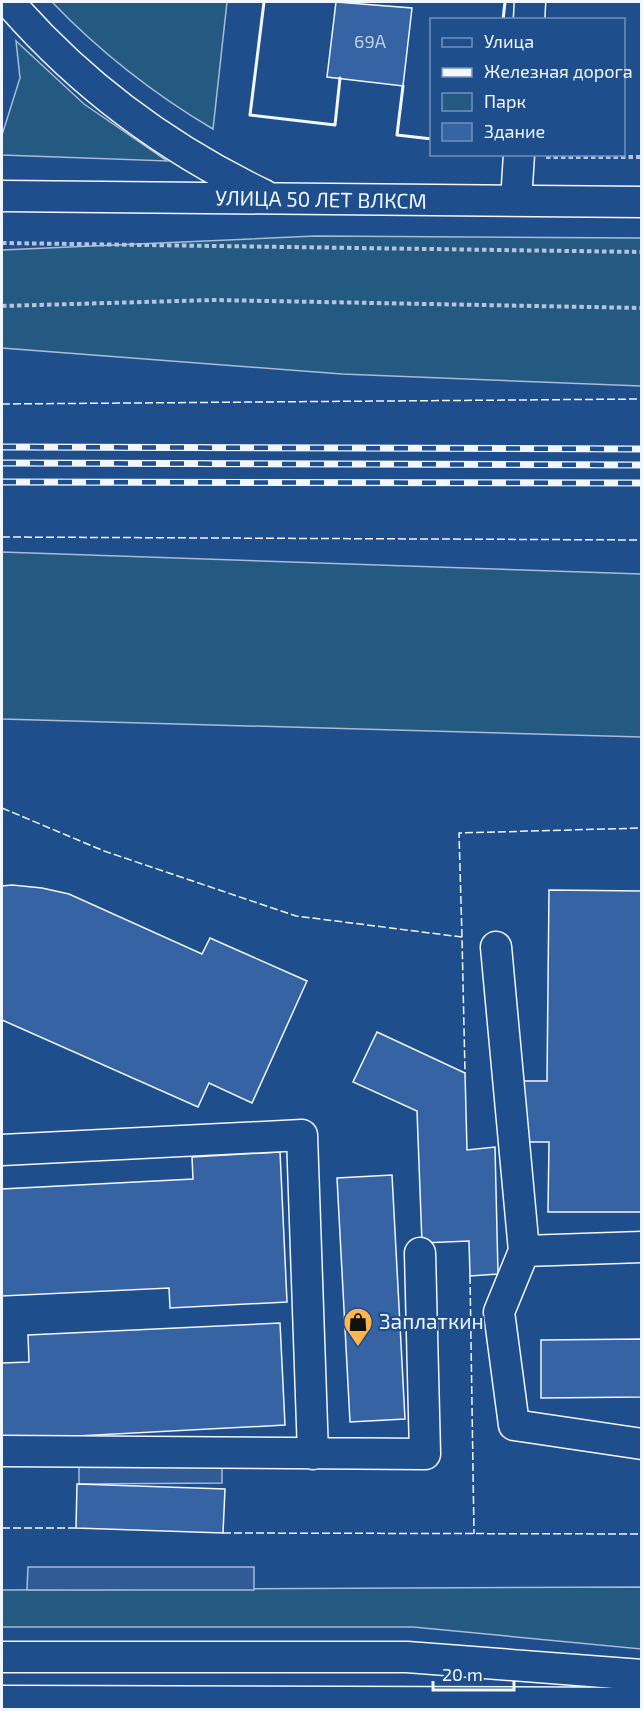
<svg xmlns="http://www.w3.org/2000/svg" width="643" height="1711" font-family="'Exo 2',sans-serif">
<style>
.green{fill:#245a82;stroke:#a8bbd7;stroke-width:1.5}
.parking{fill:#305b95;stroke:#a8bbd7;stroke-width:1.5}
.building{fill:#3563a3;stroke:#f2f6ff;stroke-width:1.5}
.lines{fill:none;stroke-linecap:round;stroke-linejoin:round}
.minor-casing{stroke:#f2f6ff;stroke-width:33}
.path{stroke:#b3c4dc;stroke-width:4;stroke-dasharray:4.5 3;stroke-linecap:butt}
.minor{stroke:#1f4e8c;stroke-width:30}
.rail-casing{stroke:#f2f6ff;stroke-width:7}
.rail{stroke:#1f4e8c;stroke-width:4.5;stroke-dasharray:14;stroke-linecap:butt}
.fence{stroke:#f2f6ff;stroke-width:1.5;stroke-dasharray:8 3;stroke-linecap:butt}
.wall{stroke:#f2f6ff;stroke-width:3}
.labels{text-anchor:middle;stroke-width:4.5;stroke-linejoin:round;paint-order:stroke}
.number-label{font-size:18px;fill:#c3d1e8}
.street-label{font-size:21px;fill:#f2f6ff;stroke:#1f4e8c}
.poi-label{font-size:21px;fill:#f2f6ff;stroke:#1f4e8c;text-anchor:start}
</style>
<rect width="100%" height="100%" fill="#1f4e8c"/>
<path class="green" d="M52 2H227L213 129C152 93 101 53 52 2Z
M16 41 84 104 167 161 2 155V135L20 78Z
M315 236 641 238V386L342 374 2 348V250Z
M2 552 641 574V737L2 719Z
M641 1587V1649L413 1627H2V1590Z"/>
<path class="parking" d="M79 1455H222V1483L79 1484Z
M28 1567H254V1590H27Z"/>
<path class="building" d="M336 2 412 8 403 86 327 77Z
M12 885 42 888 69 894 202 954 210 938 307 981 252 1103 209 1083 198 1107 2 1020V886Z
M549 890 642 891V1212H548L549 1142H523L524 1081H547Z
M377 1032 465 1073 467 1150 495 1147 498 1274 470 1276 469 1241 422 1243 417 1111 353 1082Z
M280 1152 287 1302 170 1308 169 1288 2 1296V1189L193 1179 192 1157Z
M392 1175 405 1419 350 1422 337 1178Z
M280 1323 285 1425 2 1440V1363L29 1362 28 1335Z
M642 1339V1397L541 1398V1340Z
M77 1484 225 1489 223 1533 76 1528Z"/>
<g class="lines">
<g class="minor-casing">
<path id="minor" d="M9 2C80 84 166 148 264 195
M529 20 530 2
M2 196 642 202
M516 201 519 154
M496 947 524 1251 642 1247
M2 1150 302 1135 313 1454
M524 1251 499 1312 514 1425 642 1444
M2 1451 425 1454 420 1253
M2 1657H407L642 1675
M2 1701 642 1703"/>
</g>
<path class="path" d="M546 157H642
M2 243 642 252
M2 306 214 300 642 308"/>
<use href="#minor" class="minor"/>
<g class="rail-casing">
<path id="rail" d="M2 447 642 449
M2 463 642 465
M2 482 642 483"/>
</g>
<use href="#rail" class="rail"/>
<path class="fence" d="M2 404 642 399
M2 537 642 540
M2 808 104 851 296 916 462 937 465 1073
M462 937 459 833 642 828
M470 1276 474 1534
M2 1528H76
M223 1533 642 1534"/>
<path class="wall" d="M264 2 250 115 335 125 340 78
M503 20 505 2
M403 86 397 135 432 139"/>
</g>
<defs>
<g id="shop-pin" transform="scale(1.5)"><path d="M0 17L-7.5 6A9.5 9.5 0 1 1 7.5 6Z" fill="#ffb74d" stroke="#1f4e8c"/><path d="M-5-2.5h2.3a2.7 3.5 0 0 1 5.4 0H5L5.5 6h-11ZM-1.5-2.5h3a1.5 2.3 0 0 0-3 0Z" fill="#111"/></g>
</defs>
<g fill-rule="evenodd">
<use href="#shop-pin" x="358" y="1322"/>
</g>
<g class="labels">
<g class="number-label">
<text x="370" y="48">69А</text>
</g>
<g class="street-label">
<text transform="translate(321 200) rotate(1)" y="7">УЛИЦА 50 ЛЕТ ВЛКСМ</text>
</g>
<g class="poi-label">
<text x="379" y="1329">Заплаткин</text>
</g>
</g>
<rect width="643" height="1711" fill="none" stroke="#f2f6ff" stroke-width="6"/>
<rect x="430" y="18" width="195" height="138" fill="#1f4e8c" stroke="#7391ba" stroke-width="1.5"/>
<rect x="442" y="38" width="30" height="9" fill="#1f4e8c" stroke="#7391ba" stroke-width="1.5"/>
<text x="484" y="48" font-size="18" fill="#f2f6ff">Улица</text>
<rect x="442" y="68" width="30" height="9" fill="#f2f6ff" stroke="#7391ba" stroke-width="1.5"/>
<text x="484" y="78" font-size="18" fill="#f2f6ff">Железная дорога</text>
<rect x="442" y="93" width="30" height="18" fill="#245a82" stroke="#7391ba" stroke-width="1.5"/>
<text x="484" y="108" font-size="18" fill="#f2f6ff">Парк</text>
<rect x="442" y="123" width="30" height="18" fill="#3563a3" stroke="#7391ba" stroke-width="1.5"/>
<text x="484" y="138" font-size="18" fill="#f2f6ff">Здание</text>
<path d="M433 1681v9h81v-9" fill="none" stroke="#f2f6ff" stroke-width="3"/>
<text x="442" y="1681" font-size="18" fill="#f2f6ff" stroke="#1f4e8c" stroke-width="4.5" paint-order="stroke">20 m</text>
</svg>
